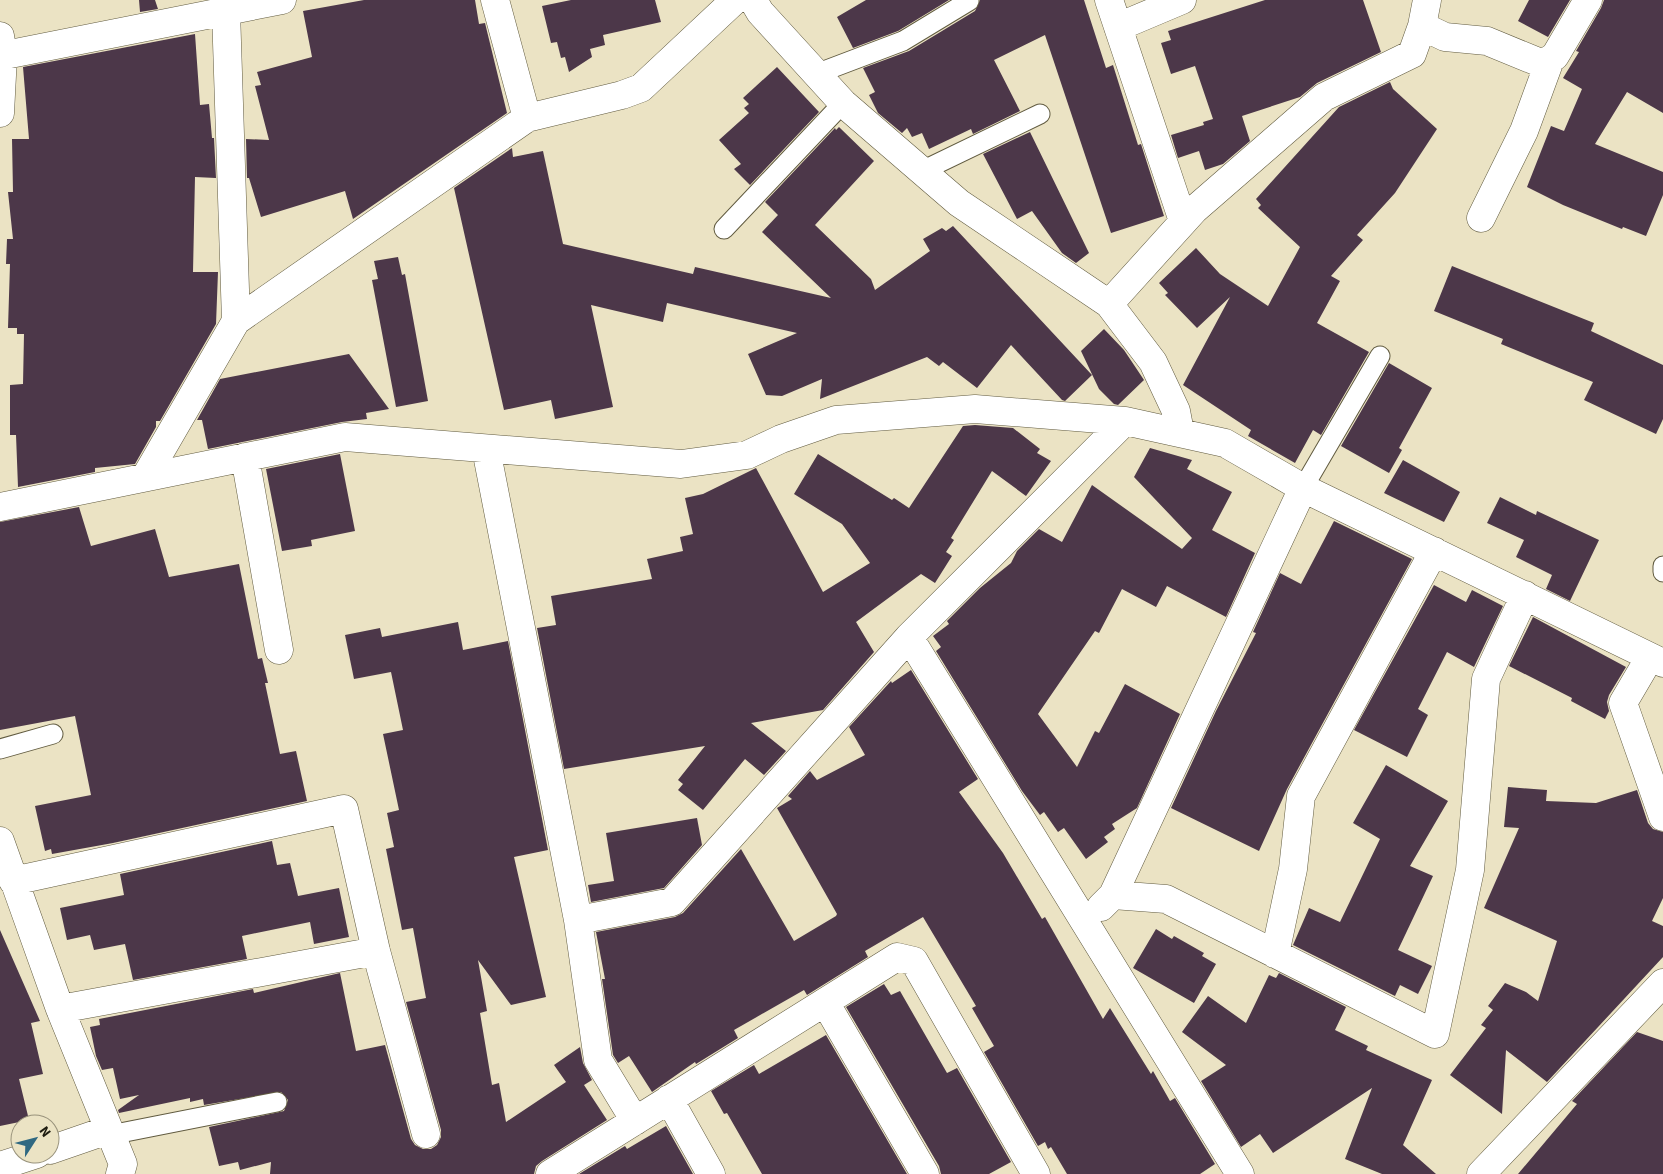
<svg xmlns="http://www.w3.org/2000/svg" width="1663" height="1174" font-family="'Source Sans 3',sans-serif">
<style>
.building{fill:#4c3749}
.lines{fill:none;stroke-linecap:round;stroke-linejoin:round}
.lane-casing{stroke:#615b40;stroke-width:21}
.street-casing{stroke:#615b40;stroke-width:29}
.lane{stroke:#fff;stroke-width:19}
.street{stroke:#fff;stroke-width:28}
</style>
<rect width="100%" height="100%" fill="#ebe3c4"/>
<path class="building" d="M139 0H155L158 9 140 12Z
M364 0H475L479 24 485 23 507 113 353 219 345 191 261 217 249 178H247L246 139 269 140 255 86 261 85 257 72 312 57 303 11Z
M571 0H655L661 22 603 35 605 45 590 49 592 57 569 72 565 57 561 58 557 42 551 43 542 6Z
M866 0H949L898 31 853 48 837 17Z
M980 0H1084L1106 68 1113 65 1138 145 1141 144 1164 216 1111 233 1045 35 994 60 1020 111 973 134 971 129 929 149 922 133 912 137 907 128 902 133 878 113 869 95 875 92 863 68 909 51 975 11Z
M1265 0H1363L1381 52 1317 83 1300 97 1242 116 1250 141 1223 164 1205 170 1199 151 1178 158 1171 135 1204 125 1203 122 1213 119 1195 66 1171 74 1161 43 1171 40 1168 31Z
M1529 0H1570L1548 37 1518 21Z
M1604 0H1663V113L1627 92 1595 144 1663 172V195L1646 236 1623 227 1622 229 1563 205 1527 187 1551 126 1564 131 1582 89 1563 78 1579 52 1576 51 1601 8Z
M195 34 200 105 209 104 212 138H214L216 178 195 177 193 272H218L216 324 160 421H156V427L135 464 95 468V472L18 487 16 435H10V385L23 384 24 334H17V328H8L10 264H6L7 239H13L8 192H13L12 139H29L23 67Z
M777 67 819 112 750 185 734 169 741 164 719 140 749 113 744 108 749 104 743 98Z
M1390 82 1393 89 1437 129 1395 193 1357 235 1363 240 1331 276 1340 281 1317 323 1369 352 1321 435 1313 430 1295 463 1248 436 1251 430 1183 385 1230 297 1197 328 1165 295 1168 293 1159 283 1196 248 1220 274 1268 306 1300 247 1258 208 1261 205 1256 199 1339 107Z
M839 127 874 161 815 225 871 279 875 290 930 251 923 239 942 228 946 231 953 226 1092 375 1065 401 1062 400 1011 345 977 388 943 362 939 366 927 357 820 399 822 379 782 396 766 395 748 354 797 333 667 303 663 322 591 305 613 407 555 419 551 400 504 410 454 188 512 148 513 157 543 151 563 244 693 274 695 267 831 298 762 232 778 215 765 202 835 128 836 130Z
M1030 132 1089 253 1076 263 1062 253 1032 211 1017 219 983 154Z
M398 257 402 275 405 274 428 401 396 407 372 280 378 279 374 261Z
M1452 266 1594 323 1591 331 1663 365V419L1656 434 1584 400 1593 382 1501 344 1503 339 1434 311Z
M1104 329 1124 350 1144 380 1118 405 1114 404 1099 389 1081 351Z
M349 354 389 409 366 413 367 419 342 422 208 449 202 420H197L220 379Z
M1389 363 1432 388 1399 448 1402 450 1389 473 1341 446Z
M975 425 1013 428 1040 449 1037 453 1051 461 1026 496 992 471 951 538 954 540 946 552 952 556 935 583 921 574 856 622 874 652 823 710 751 723 786 751 764 775 745 759 703 810 678 790 683 784 678 780 705 746 564 769 537 628 556 625 551 596 652 579 647 559 683 551 680 537 693 534 685 498 703 494 756 468 823 592 870 563 842 524 794 494 818 454 892 500 894 498 909 508 963 426Z
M1150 448 1192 460 1187 469 1232 492 1212 530 1255 553 1226 617 1167 586 1156 607 1122 589 1099 633 1095 631 1038 714 1077 767 1095 731 1099 733 1125 684 1180 714 1137 808 1112 824 1115 829 1104 837 1108 842 1086 859 1064 828 1058 832 1044 812 1040 815 1022 791 936 651 941 647 933 636 949 624 947 621 980 588 1011 563 1017 551 1039 529 1062 542 1092 485 1182 549 1192 538 1134 477Z
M340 454 355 531 311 540 312 546 282 551 266 469Z
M1403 460 1460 492 1444 522 1384 493Z
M1500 497 1536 515 1537 511 1599 540 1570 601 1546 589 1552 575 1516 557 1524 540 1487 523Z
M79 507 91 546 155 529 169 577 239 564 258 659 262 658 268 683H265L280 754 296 751 307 801 113 843 52 854 51 849 45 851 35 806 91 795 75 716 0 730V522Z
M1334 521 1412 559 1287 789 1259 851 1171 808 1216 711 1256 633 1253 632 1280 573 1301 584Z
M1434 585 1466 602 1472 590 1503 606 1474 667 1447 652 1418 709 1428 715 1407 757 1354 730Z
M1533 617 1626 667 1609 695 1607 702 1609 711 1605 719 1571 701 1572 698 1509 666Z
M458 622 463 650 508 641 548 850 514 857 546 997 511 1005 478 960 487 1011 480 1013 492 1085 499 1083 506 1122 566 1082 554 1065 580 1047 583 1063 592 1080 584 1085 607 1120 542 1161 536 1166 534 1174H270L271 1162 240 1170 238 1162 219 1166 209 1127 284 1111 288 1100 281 1092 204 1105 203 1099 190 1102V1098L119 1113 118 1110 139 1095 120 1099 113 1068 102 1070 96 1056 90 1027 100 1025 99 1019 253 989 254 993 340 973 356 1051 385 1045 411 1139 415 1145 423 1149H431L437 1145 441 1137V1130L406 1002 426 998 413 928 402 930 386 849 394 847 387 813 399 810 383 734 403 730 391 672 354 679 345 635 380 628 382 637Z
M911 670 978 779 959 792 1003 853 1042 919 1045 917 1103 1019 1110 1008 1151 1074 1153 1071 1170 1101 1175 1098 1215 1164 1200 1174H1067L1051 1147 1048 1149 1045 1142 1038 1146 984 1052 994 1046 972 1008 976 1006 923 917 865 951 868 957 807 995 804 990 734 1030 738 1038 696 1064 695 1062 652 1092 629 1056 618 1063 613 1055 602 979H605L596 932 675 917 683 913 741 849 794 941 836 916 837 914 777 808 792 799 788 796 810 771 817 780 865 755 849 727 891 681 892 683Z
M1386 765 1448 801 1410 866 1433 876 1398 950 1432 966 1418 994 1400 985 1395 996 1293 945 1309 908 1340 922 1380 839 1353 823Z
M1508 787 1547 790 1546 801 1596 803 1637 790 1648 823 1653 829 1663 832V898L1652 921 1663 926V957L1547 1082 1506 1050 1502 1114 1450 1075 1486 1028 1481 1025 1493 1010 1488 1006 1505 983 1526 992 1538 1001 1557 941 1484 908 1519 828 1504 827Z
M697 818 702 845 664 888 591 902 588 885 614 881 606 833Z
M272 841 277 865 290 863 298 896 339 888 349 937 314 944 310 922 242 936 247 959 133 980 125 944 94 950 90 935 67 940 60 908 124 895 120 874Z
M1156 929 1172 939 1174 936 1204 953 1202 956 1216 964 1194 1003 1133 968Z
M0 930 40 1021 31 1023 43 1074 19 1079 29 1120 0 1126Z
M1279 973 1346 1007 1335 1030 1368 1046 1366 1050 1432 1080 1403 1145 1436 1174H1382L1345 1159 1372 1088 1273 1153 1260 1134 1241 1147 1201 1081 1226 1065 1182 1032 1208 996 1246 1023 1269 975 1276 978Z
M884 984 891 995 900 991 947 1073 957 1068 1011 1162 989 1174H941L939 1166 846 1007Z
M1637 1032 1663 1041V1174H1518L1577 1104 1572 1101Z
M826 1035 907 1174H762L727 1113 724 1114 711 1091 754 1065 759 1074Z
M666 1126 693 1174H579L625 1146 627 1149Z"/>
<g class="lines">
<g class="lane-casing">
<path id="lane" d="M816 74 903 41 969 1
M922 171 1040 114
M724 229 843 103
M1303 488 1380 356
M1663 566V572
M0 749 53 734
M110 1135 277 1102"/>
</g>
<g class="street-casing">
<path id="street" d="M495 0 527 118 622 95 641 88 735 0
M753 0 760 12 843 103 959 203 1109 304 1153 362 1176 411 1180 432
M1109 0 1183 221
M226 11 236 321
M1422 26 1427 0
M1118 27 1182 0
M0 36 3 56 0 113
M0 56 282 0
M1481 218 1524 131 1550 60
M1109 304 1194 210 1324 97 1412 54 1422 26 1445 37 1487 41 1543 64 1555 56 1588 0
M486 449 578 920 598 1060 635 1121
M245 457 279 650
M146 476 236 321 527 118
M0 507 345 437 681 464 747 455 781 439 836 420 975 409 1125 421 1225 443 1303 488 1663 663
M909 637 1240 1174
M1650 657 1623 703 1663 817
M0 841 60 1009 123 1164 120 1174
M13 881 344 809 376 951 426 1134
M1113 895 1166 899 1435 1034 1470 870 1486 679 1525 595
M1101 907 1113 895 1303 488
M578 920 672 902 909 637 1125 421
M1275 954 1293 869 1301 796 1434 551
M825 1002 925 1174
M60 1009 376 951
M669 1099 711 1174
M50 1150 108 1130
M0 1166 37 1154
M550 1174 897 957 914 961 1036 1174
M1481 1174 1663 983"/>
</g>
<use href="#lane" class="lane"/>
<use href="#street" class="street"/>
</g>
<g transform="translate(35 1139) rotate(54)"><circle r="24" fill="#ebe3c4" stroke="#99937c"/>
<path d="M0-4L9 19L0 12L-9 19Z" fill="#2f6881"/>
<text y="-8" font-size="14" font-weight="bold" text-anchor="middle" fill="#1e1c10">N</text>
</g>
</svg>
